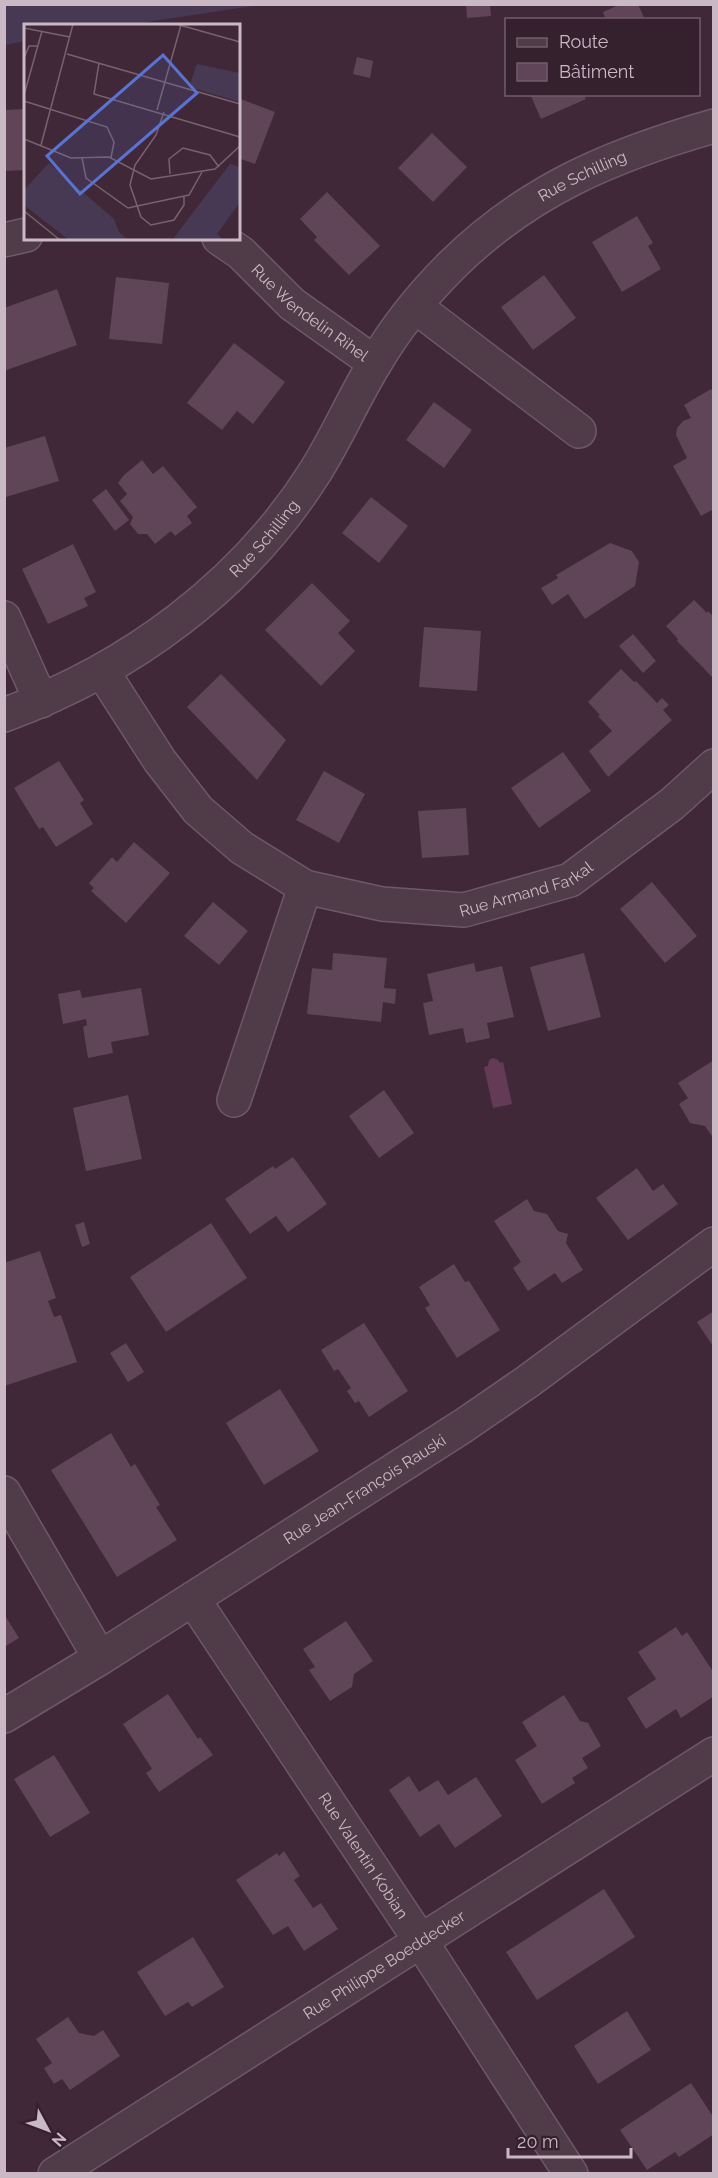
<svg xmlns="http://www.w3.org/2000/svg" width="718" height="2178" font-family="Raleway,sans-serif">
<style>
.green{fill:#473853}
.water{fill:#643b56}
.building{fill:#604457}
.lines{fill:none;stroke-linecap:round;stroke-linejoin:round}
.street-casing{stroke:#6d5967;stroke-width:36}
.street{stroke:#503c49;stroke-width:33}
.labels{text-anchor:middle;stroke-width:6;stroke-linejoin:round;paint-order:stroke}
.street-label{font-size:16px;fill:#cab8c4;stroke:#35202e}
.inset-road{fill:none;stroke:#776270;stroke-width:1.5}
.view{fill:#5a73d1;fill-opacity:0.15;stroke:#5a73d1;stroke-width:3}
.inset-edge{fill:none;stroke:#cab8c4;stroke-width:3}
</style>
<rect width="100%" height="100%" fill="#402838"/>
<path class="green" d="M5 4H260V5L127 25 26 26 25 41 5 45Z"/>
<path class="water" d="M493 1058 498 1060 500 1063 503 1062 512 1104 493 1108 484 1067 488 1066 489 1060Z"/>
<path class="building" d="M466 4H490L491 16 467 18Z
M621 4H638L645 20H606L603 12Z
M357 57 373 61 370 78 353 74Z
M530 94H584L586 99 541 119Z
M238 98 275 112 255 164 238 158Z
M26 109V170L4 171V110Z
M432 133 467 167 433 202 398 168Z
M327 192 380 246 349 275 314 240 317 237 300 219Z
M637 216 653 243 648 246 661 269 622 292 592 242Z
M544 275 576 318 533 350 501 307Z
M116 277 169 283 162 344 109 339Z
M57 289 77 345 4 371V308Z
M234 343 285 382 253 424 237 411 222 430 187 403Z
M711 389 714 394V509L701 516 673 466 687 458 676 435 677 428 683 421 691 418 684 405Z
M434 402 472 430 444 468 406 440Z
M45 436 59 481 6 497 4 448Z
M142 460 153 474 163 466 197 507 187 516 192 523 175 536 171 531 155 544 147 534H138L130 524 133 517 120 501 127 494 118 483 123 476Z
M106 489 129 520 115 531 92 500Z
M371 497 408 526 379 563 342 533Z
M610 543 632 551 639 562 635 586 585 619 568 594 552 605 541 588 558 578 556 575Z
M73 544 96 592 84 598 88 606 48 624 22 569Z
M312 583 350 621 338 633 355 651 321 686 265 630Z
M694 600 707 613 708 611 714 617V679L677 641 678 639 666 626Z
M424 627 481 631 477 691 419 687Z
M633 634 656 661 643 673 619 646Z
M621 669 634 682 636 681 657 703 662 698 669 705 663 710 672 720 608 777 589 751 612 731 598 716 600 715 588 702Z
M221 674 286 740 257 780 187 707Z
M563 752 591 791 539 828 511 788Z
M59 761 84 800 80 803 93 824 56 847 43 827 39 829 14 788Z
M324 771 365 794 339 843 296 820Z
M466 808 469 855 422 858 418 811Z
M134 842 170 873 126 923 91 891 94 888 89 883 112 857 117 862Z
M652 882 697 936 665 963 620 909Z
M213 902 248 931 219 965 184 936Z
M333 953 387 958 384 988 396 989 395 1004 383 1002 381 1022 307 1014 312 968 332 970Z
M584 953 601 1017 548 1031 530 967Z
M474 963 476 972 502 966 514 1017 487 1023 490 1038 466 1043 463 1028 429 1035 423 1003 433 1001 427 974Z
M141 988 149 1035 111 1042 113 1053 88 1058 83 1027 87 1025 86 1019 63 1024 58 994 80 990 82 998Z
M714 1060V1139L705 1126 690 1123 679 1104 688 1098 678 1083Z
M384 1090 414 1133 379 1158 349 1116Z
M128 1095 142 1159 86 1171 73 1108Z
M293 1157 327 1204 288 1232 276 1216 250 1234 225 1199 273 1166 275 1169Z
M637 1168 653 1191 663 1184 678 1204 628 1240 596 1198Z
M527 1199 534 1211 547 1214 558 1231 568 1234 566 1243 583 1270 562 1283 555 1273 528 1291 513 1268 521 1262 494 1221Z
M84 1222 90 1244 82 1247 75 1225Z
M211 1223 247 1278 166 1332 130 1277Z
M40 1251 56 1298 48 1301 54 1317 61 1315 77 1362 4 1386V1263Z
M454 1264 465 1282 469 1281 500 1330 457 1358 425 1308 430 1305 419 1287Z
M714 1311V1348L697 1322Z
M364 1323 408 1391 369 1417 359 1401 355 1403 347 1391 351 1388 338 1369 334 1371 321 1350Z
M126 1343 144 1372 128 1382 110 1353Z
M280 1389 319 1451 264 1485 226 1423Z
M111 1433 131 1467 135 1464 160 1505 156 1507 177 1540 117 1577 51 1470Z
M4 1614 19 1638 4 1647Z
M346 1621 373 1661 354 1674 352 1687 330 1701 309 1670 315 1667 303 1649Z
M676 1627 682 1636 687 1632 714 1673V1696L681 1718 676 1709 646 1729 627 1698 656 1679 638 1652Z
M168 1694 198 1739 200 1737 213 1755 159 1792 146 1773 152 1769 123 1724Z
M564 1695 580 1721 588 1723 601 1746 582 1758 588 1768 572 1778 575 1783 542 1804 515 1760 537 1746 522 1722Z
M54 1755 90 1813 50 1837 14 1779Z
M409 1776 419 1792 438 1780 448 1795 476 1777 502 1816 455 1848 439 1824 420 1837 389 1790Z
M284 1851 300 1876 294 1880 313 1908 321 1903 338 1929 304 1951 288 1926 273 1935 236 1880 277 1853 279 1856Z
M604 1889 635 1937 537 2000 506 1952Z
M193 1937 224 1987 192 2007 188 2002 165 2016 137 1972Z
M627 2011 651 2050 598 2084 574 2046Z
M68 2017 79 2033 94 2036 103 2030 120 2056 70 2090 62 2079 54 2084 44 2068 52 2063 36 2039Z
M691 2083 714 2118V2134L679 2157 675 2152 647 2170 620 2130Z"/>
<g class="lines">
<g class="street-casing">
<g id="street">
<path id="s1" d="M219 238 241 253 292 304 375 363"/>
<path d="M4 240 26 235"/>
<path d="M416 307 579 431"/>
<path d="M4 618 41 701"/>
<path id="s2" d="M102 671 160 761 198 810 242 848 305 887 382 904 464 910 570 880 672 804 714 766"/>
<path id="s3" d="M4 715C130 669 243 586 315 472 337 437 353 399 375 363 395 329 423 294 451 266 528 190 612 155 714 126"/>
<path d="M234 1100 305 887"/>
<path d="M4 1493 100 1658"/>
<path id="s4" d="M193 1599 420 1940 571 2174"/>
<path id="s5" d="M4 1716 100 1658 463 1426 527 1382 714 1244"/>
<path id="s6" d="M55 2174 714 1754"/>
</g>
</g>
<use href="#street" class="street"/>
</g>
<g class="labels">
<g class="street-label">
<text dy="6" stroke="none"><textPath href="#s3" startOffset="810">Rue Schilling</textPath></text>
<text dy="6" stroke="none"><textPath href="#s1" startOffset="118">Rue Wendelin Rihel</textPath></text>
<text dy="6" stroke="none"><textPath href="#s3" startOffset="318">Rue Schilling</textPath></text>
<text dy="6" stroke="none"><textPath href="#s2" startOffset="528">Rue Armand Farkal</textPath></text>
<text dy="6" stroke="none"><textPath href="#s5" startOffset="426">Rue Jean-François Rauski</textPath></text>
<text dy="6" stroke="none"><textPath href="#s4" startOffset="308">Rue Valentin Kobian</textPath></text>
<text dy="6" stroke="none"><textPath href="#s6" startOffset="390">Rue Philippe Boeddecker</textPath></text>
</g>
</g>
<g transform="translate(24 24)">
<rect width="216" height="216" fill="#402838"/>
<path d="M173 40 216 49V78L165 63ZM25 139 90 195 95 208 104 216H45L0 181V166ZM206 140 216 143V178L193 210 200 216H148Z" fill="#473853"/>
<path class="inset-road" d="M152 0 216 18M0 4 46 13M43 30 216 80M0 34 5 22H14M75 39 70 70 216 113M0 71 18 7M0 77 83 103 90 118 87 134M133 86 157 1M140 88 132 111 111 141 106 161 117 193 127 201 150 196 160 181V173M0 115 47 134 85 133 127 155 191 145 216 122M17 121 49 0M58 134 62 154 104 184 165 171 178 148M146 150 145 135 159 124 186 131 195 143M0 187 36 216"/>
<path class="view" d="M139 31 173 69 56 170 23 132Z"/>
<rect width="216" height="216" class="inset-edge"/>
</g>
<rect width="718" height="2178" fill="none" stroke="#cab8c4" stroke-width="12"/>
<rect x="505" y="18" width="195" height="78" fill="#35202e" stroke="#715d6a" stroke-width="1.5"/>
<rect x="517" y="38" width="30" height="9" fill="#503c49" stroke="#715d6a" stroke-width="1.5"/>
<text x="559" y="48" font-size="18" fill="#cab8c4">Route</text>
<rect x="517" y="63" width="30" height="18" fill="#604457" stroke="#715d6a" stroke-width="1.5"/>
<text x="559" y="78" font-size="18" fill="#cab8c4">Bâtiment</text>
<g transform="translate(48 2130) rotate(131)" stroke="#35202e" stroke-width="4.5" paint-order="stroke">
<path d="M0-4.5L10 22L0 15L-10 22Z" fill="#cab8c4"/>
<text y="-9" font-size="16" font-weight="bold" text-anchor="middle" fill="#cab8c4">N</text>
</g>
<path d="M508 2148v9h123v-9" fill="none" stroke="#cab8c4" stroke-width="3"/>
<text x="517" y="2148" font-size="18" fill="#cab8c4" stroke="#35202e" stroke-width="4.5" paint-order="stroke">20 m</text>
</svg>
